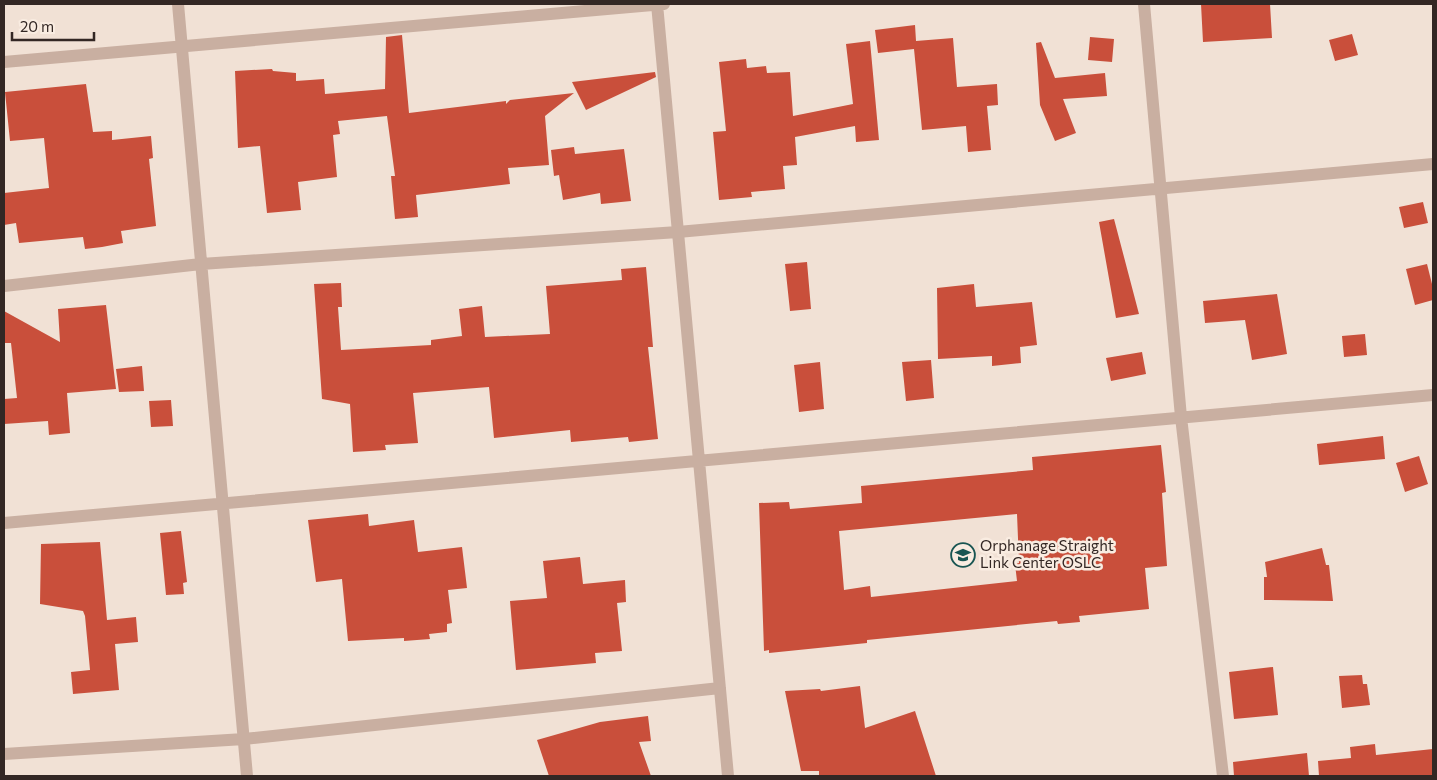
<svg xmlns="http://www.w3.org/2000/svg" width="1437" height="780" font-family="Commissioner,sans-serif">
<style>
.building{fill:#c94f3b;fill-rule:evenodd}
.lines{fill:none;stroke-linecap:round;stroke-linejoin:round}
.minor{stroke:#c9afa1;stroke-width:12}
.labels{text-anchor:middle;stroke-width:5;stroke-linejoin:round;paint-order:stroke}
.poi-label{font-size:15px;fill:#332724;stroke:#f9ece1;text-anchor:start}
</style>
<rect width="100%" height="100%" fill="#f1e1d5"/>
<path class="building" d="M1201 4H1270L1272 38 1203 42Z
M915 25 916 41 953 38 957 87 997 84 998 105 987 106 991 150 968 152 966 126 922 130 914 49 878 53 875 30Z
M1352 34 1358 55 1335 61 1329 40Z
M402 35 409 113 506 101V104L510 100 574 93 545 116 549 165 508 168 510 184 416 195 418 217 395 219 391 176H395L387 116 338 121 340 134 333 135 337 177 298 182 301 210 267 213 260 146 238 148 235 71 272 69 273 71 296 73V81L324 79 325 94 385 89 386 37Z
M1090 37 1114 39 1112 62 1088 60Z
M870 41 879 140 856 142 855 126 795 137 797 165 783 166 785 189 751 192 752 197 719 200 713 132 726 131 719 62 746 59 747 68 766 66 767 73 790 72 793 116 853 104 846 44Z
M1041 42 1055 78 1105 73 1107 96 1063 99 1076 133 1055 141 1040 105 1036 43Z
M655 72 656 77 586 110 572 82Z
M86 84 93 132 112 131V140L151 136 153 158 149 159 156 226 121 231 123 243 102 247 85 249 83 237 19 243 16 223 4 225V193L49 188 44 138 10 141 5 92Z
M574 147 575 154 624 149 631 201 601 204 600 193 563 200 559 175 554 176 551 150Z
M1423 202 1428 223 1404 228 1399 207Z
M1114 219 1139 314 1116 318 1099 222Z
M807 262 811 309 790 311 785 264Z
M1427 264 1433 288V300L1415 305 1406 269Z
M646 267 653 347H648L658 439 629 442 628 437 571 442 570 430 494 438 489 387 413 393 418 443 385 445 386 450 353 452 350 404 322 399 314 284 341 283 342 307H338L341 350 431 345V340L462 336 459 309 482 306 485 337 550 334 546 286 622 280 621 269Z
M974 284 976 307 1032 302 1037 345 1020 347 1021 363 992 366V356L938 359 937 288Z
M1277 294 1287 354 1252 360 1245 320 1205 323 1203 301Z
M106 305 116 389 67 393 70 433 49 435 48 421 4 424V399L17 398 11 343H4V311L60 342 58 309Z
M1365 334 1367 355 1344 357 1342 336Z
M1142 352 1146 374 1111 381 1106 358Z
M931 360 934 398 906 401 902 362Z
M820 362 824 409 799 412 794 365Z
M142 366 144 391 119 392 116 369Z
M171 400 173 426 151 427 149 401Z
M1383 436 1385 459 1319 465 1317 444Z
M1161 445 1166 492 1162 493 1167 566 1145 568 1149 609 1079 616 1080 622 1058 624 1057 621 867 640V643L769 653V650L764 651 759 503 789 502 790 509 862 503 861 486 1033 470 1032 457ZM1017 514 1019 563 1015 564 1017 581 871 597 870 586 844 590 839 531Z
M1419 456 1428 484 1405 492 1396 463Z
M368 514 369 526 414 520 418 552 462 547 467 588 448 590 452 623 447 624V632L429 634 430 639 404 641V638L348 641 342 579 316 582 308 520Z
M181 531 187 582 183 583 184 594 166 595 160 533Z
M100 542 107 620 136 617 138 642 115 644 119 690 73 694 71 672 90 670 85 616 83 611 40 604 41 544Z
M1322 548 1326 565H1329L1333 601 1264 600V577H1267L1265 562Z
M580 557 583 584 625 580 626 602 617 603 622 651 595 653 596 663 516 670 510 601 547 598 543 561Z
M1273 667 1278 715 1234 719 1229 672Z
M1362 675 1363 684H1367L1370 705 1342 708 1339 676Z
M860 686 865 728 915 711 936 776H819V771H801L785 691 820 689 821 691Z
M648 716 651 741 639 742 651 776H549L537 740 600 722Z
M1375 744 1376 755 1433 749V776H1319L1318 761 1351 758 1350 747Z
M1307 753 1309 776H1234L1233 762Z"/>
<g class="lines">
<path class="minor" d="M178 4 247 776
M657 4 728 776
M1144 4 1181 417 1223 776
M4 62 664 4
M4 286 201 264 678 232 1433 164
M4 523 1433 395
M4 754 244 739 720 688"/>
</g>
<defs>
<g id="school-ring" transform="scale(1.25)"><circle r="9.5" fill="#f9ece1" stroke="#195552" stroke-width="1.5"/><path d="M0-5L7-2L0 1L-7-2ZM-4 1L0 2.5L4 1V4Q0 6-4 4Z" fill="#195552"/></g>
</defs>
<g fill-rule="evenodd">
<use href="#school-ring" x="963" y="555"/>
</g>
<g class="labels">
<g class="poi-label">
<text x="980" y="551">Orphanage Straight<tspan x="980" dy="17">Link Center OSLC</tspan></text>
</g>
</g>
<rect width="1437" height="780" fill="none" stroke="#332724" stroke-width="10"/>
<path d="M12 32v8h82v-8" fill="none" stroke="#332724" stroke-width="2.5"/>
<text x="20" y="32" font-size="15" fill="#332724" stroke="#f9ece1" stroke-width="4" paint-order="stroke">20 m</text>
</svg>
